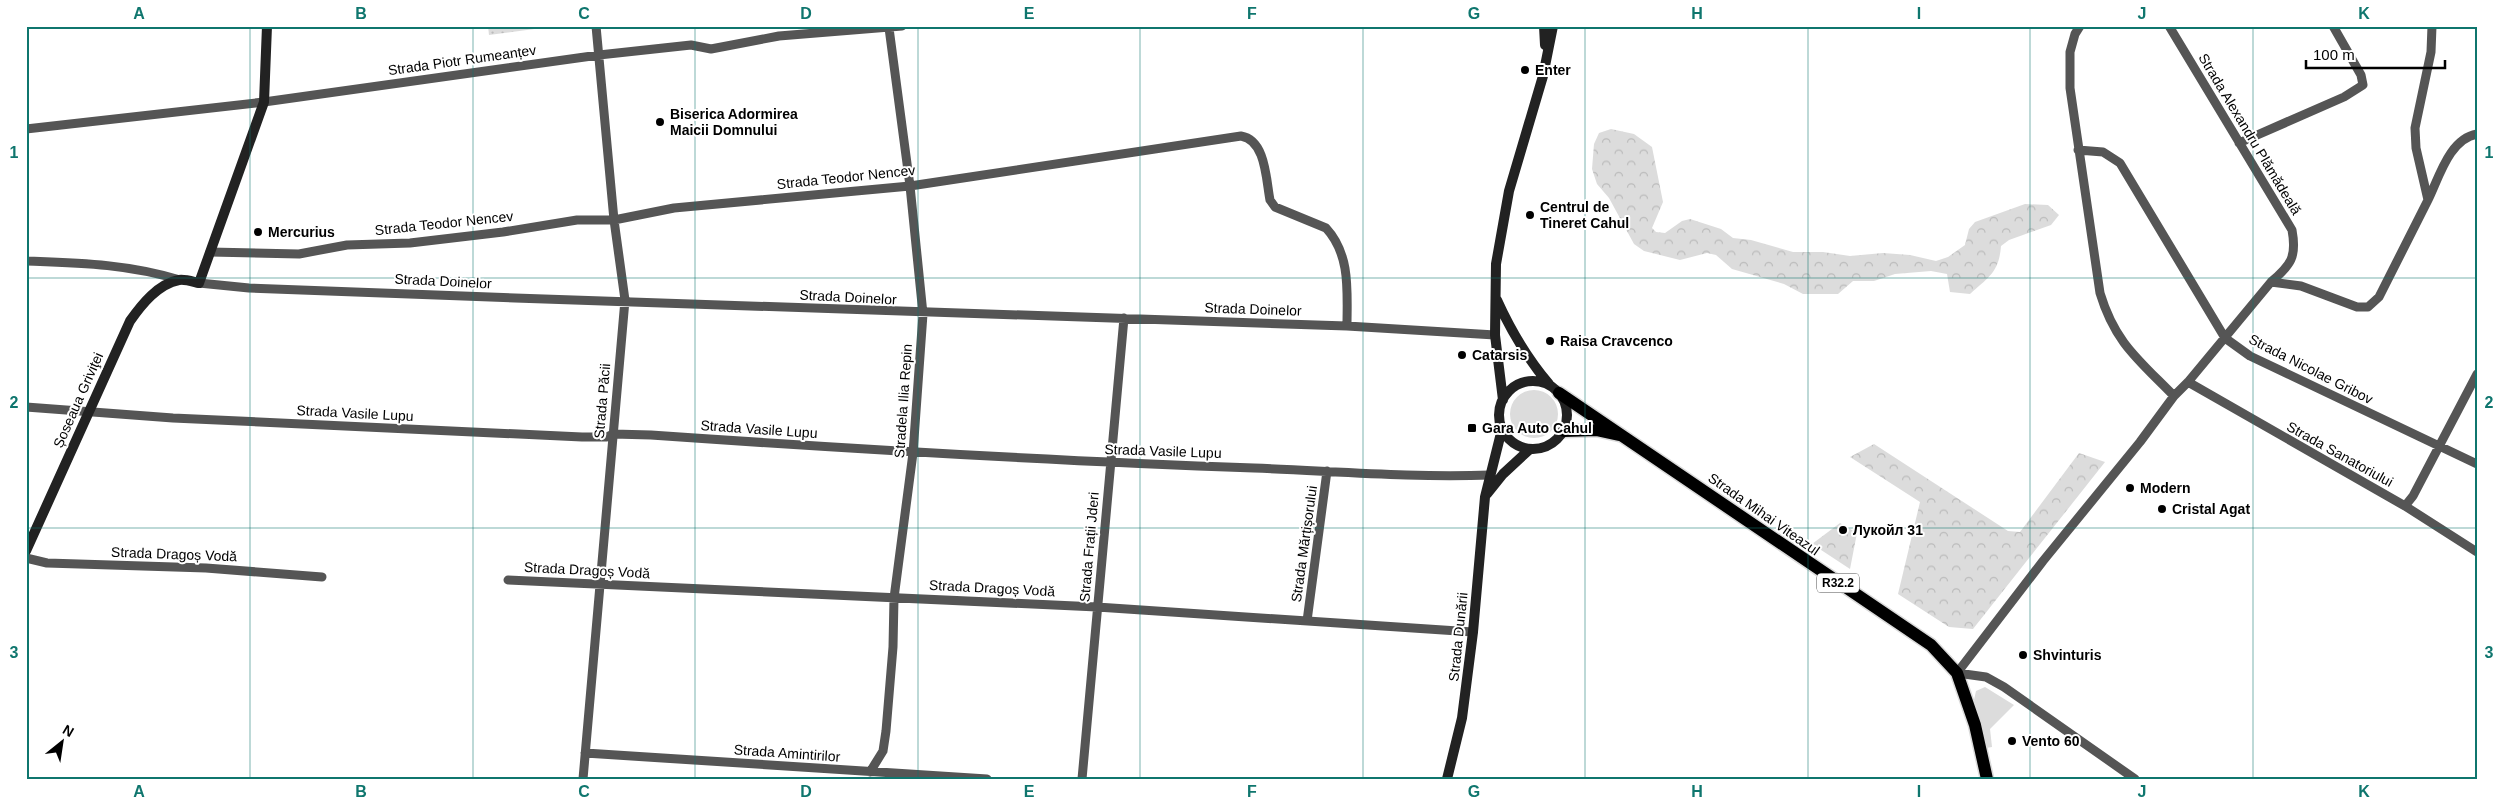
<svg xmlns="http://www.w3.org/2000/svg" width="2503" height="805" font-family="Arial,sans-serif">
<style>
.green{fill:#dcdcdc}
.forest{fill:url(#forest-crowns)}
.garden{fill:url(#garden-dots)}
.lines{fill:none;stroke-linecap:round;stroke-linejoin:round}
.primary-casing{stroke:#dbdbdb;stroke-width:15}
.street{stroke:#555;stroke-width:9}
.secondary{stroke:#222;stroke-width:10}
.primary{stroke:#000;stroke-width:12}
.grid{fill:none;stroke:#0f766e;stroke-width:1;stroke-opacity:0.55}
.poi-dot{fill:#000;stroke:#fff;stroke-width:2}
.labels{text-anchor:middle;stroke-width:4;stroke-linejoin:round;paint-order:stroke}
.shield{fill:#fff;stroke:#4c4c4c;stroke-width:1}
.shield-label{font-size:12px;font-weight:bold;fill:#000}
.street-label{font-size:14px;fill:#000;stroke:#fff}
.poi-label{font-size:14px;font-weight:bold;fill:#000;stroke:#fff;text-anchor:start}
.neatline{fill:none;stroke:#0f766e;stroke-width:2}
.grid-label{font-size:16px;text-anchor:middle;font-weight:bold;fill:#0f766e}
</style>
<defs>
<pattern id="forest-crowns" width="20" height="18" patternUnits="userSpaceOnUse" patternTransform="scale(1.25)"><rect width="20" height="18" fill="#dcdcdc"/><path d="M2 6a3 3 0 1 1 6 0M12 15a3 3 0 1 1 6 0" fill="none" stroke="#bbb"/></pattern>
<pattern id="garden-dots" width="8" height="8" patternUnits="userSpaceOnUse" patternTransform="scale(1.25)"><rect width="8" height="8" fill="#dcdcdc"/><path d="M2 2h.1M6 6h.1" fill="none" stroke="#bbb" stroke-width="1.8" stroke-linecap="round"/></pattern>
</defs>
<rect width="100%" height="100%" fill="#fff"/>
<path class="green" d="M1510 414a24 24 0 1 1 48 0a24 24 0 1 1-48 0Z
M1985 687 2014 705 1990 729 1992 747 1986 748 1974 700 1976 691Z"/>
<path class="forest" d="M1611 129 1634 134 1652 147 1663 202 1652 228 1656 232 1665 233 1682 221 1690 219 1721 229 1733 238 1751 240 1793 252H1823L1850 256 1883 253 1910 255 1936 261 1948 257 1965 245 1969 229 1975 222 2025 204 2048 205 2059 215 2051 225 2009 240 2001 246C1999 272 1989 277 1970 294L1950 292 1947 274 1931 271 1895 274 1874 281H1853L1838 294H1803L1784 284 1732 269 1716 255 1707 253 1680 260 1644 251 1634 244 1609 198 1597 184 1592 169 1594 144 1599 133Z
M1874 444 2008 531 2020 532 2079 453 2105 462 1973 629 1949 627 1898 594 1920 502 1850 457Z
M1840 523 1857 533 1850 569 1812 544Z"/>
<path class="garden" d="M488 26H542V28L489 35Z"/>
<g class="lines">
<g class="primary-casing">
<path id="primary" d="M1559 393 1931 645 1957 673 1975 725 1987 779
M1564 431 1596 430 1619 435"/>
</g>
<path class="street" d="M2169 26 2292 230C2297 257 2291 265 2271 282L2188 382 2174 396
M26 129 264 102 599 55 691 45 711 49 779 36 902 26
M2239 143 2344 97 2363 85 2361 75 2333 26
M2078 150 2103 152 2120 163 2225 338 2250 356 2477 464
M2428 200C2439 178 2449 139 2477 134
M210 252 299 254 347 245 410 243 503 232 577 220H614L674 208 910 186 1241 136C1266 140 1266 180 1270 200L1275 207 1326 228C1351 255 1347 292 1347 326
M26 261C80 263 128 264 180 280
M2271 282 2301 286 2357 307H2368L2379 297 2428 200 2416 148 2415 128 2431 52 2432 26
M199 283 249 288 515 298 1347 326 1495 335
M2188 382 2405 506 2477 552
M26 407 173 418 582 437H607L613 434 651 435C852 449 1053 461 1254 468 1333 471 1412 478 1490 475
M2405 506 2413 496 2477 374
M26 558 47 563 206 568 322 577
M508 580 1097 607 1473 632
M1307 621 1327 471
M1957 673 2043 561 2140 442 2174 396C2139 360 2115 343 2100 293L2070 88V52L2075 34 2080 26
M1957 673 1986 677 2004 687 2135 779
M585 753 987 779
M870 772 883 751 886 731 893 647 894 598 913 453 923 314 910 186 889 28
M583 779 625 300 614 220 596 26
M1082 779 1124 318"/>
<path class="secondary" d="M1544 26 1545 45
M1497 300C1511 331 1527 358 1549 384
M1499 415a34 34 0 1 1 68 0a34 34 0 1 1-68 0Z
M1503 400 1495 335 1496 264 1509 191 1543 76 1553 26
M1487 494 1503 474 1530 449
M26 551 130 321C142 304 158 284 179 280 185 279 194 282 199 283L264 102 267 26
M1447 779 1462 718 1473 632 1485 497 1502 429"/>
<use href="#primary" class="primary"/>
</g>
<path class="grid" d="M250 26V779M473 26V779M695 26V779M918 26V779M1140 26V779M1363 26V779M1585 26V779M1808 26V779M2030 26V779M2253 26V779M26 278H2477M26 528H2477"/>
<g class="poi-dot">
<circle cx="1525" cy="70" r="5"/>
<circle cx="660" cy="122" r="5"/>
<circle cx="1530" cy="215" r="5"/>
<circle cx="258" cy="232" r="5"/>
<circle cx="1550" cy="341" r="5"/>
<circle cx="1462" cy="355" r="5"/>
<rect x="1467" y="423" width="10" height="10" rx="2.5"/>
<circle cx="2130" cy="488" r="5"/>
<circle cx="2162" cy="509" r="5"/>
<circle cx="1843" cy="530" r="5"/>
<circle cx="2023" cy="655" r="5"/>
<circle cx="2012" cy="741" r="5"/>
</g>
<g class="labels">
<rect class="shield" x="1817" y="573.5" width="42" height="19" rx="4"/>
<g class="shield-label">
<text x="1838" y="587">R32.2</text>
</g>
<g class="street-label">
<text transform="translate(462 60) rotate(-8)" y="5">Strada Piotr Rumeanțev</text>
<text transform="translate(2250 134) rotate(59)" y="5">Strada Alexandru Plămădeală</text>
<text transform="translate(846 177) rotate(-6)" y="5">Strada Teodor Nencev</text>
<text transform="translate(444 223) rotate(-6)" y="5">Strada Teodor Nencev</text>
<text transform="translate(443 281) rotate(3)" y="5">Strada Doinelor</text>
<text transform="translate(848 297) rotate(3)" y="5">Strada Doinelor</text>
<text transform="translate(1253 309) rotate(2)" y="5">Strada Doinelor</text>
<text transform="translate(2311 369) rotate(27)" y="5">Strada Nicolae Gribov</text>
<text transform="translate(78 400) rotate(-66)" y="5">Șoseaua Griviţei</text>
<text transform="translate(602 401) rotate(-85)" y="5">Strada Păcii</text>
<text transform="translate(903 401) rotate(-86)" y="5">Stradela Ilia Repin</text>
<text transform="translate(355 413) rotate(3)" y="5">Strada Vasile Lupu</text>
<text transform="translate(759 429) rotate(4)" y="5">Strada Vasile Lupu</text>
<text transform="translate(1163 451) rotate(2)" y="5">Strada Vasile Lupu</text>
<text transform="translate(2340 454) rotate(29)" y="5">Strada Sanatoriului</text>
<text transform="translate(1764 514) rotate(35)" y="5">Strada Mihai Viteazul</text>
<text transform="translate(1304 544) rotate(-82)" y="5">Strada Mărțișorului</text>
<text transform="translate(1089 547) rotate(-85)" y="5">Strada Frații Jderi</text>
<text transform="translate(174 554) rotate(2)" y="5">Strada Dragoș Vodă</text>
<text transform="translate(587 570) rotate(3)" y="5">Strada Dragoș Vodă</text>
<text transform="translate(992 588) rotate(3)" y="5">Strada Dragoș Vodă</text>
<text transform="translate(1458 637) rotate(-84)" y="5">Strada Dunării</text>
<text transform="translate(787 753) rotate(4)" y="5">Strada Amintirilor</text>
</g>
<g class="poi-label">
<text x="1535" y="75">Enter</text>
<text x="670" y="119">Biserica Adormirea<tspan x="670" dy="16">Maicii Domnului</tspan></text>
<text x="1540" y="212">Centrul de<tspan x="1540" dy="16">Tineret Cahul</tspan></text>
<text x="268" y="237">Mercurius</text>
<text x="1560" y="346">Raisa Cravcenco</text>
<text x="1472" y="360">Catarsis</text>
<text x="1482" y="433">Gara Auto Cahul</text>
<text x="2140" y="493">Modern</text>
<text x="2172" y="514">Cristal Agat</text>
<text x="1853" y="535">Лукойл 31</text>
<text x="2033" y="660">Shvinturis</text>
<text x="2022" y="746">Vento 60</text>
</g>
</g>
<rect width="2503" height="805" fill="none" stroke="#ffffff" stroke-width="55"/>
<g transform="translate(62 742) rotate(30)" stroke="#ffffff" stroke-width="4" paint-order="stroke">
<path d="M0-4L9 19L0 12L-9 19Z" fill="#000000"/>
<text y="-8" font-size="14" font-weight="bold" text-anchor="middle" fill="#000000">N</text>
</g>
<path d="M2306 60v8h139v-8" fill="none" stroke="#000000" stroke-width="2.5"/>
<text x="2313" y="60" font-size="15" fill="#000000" stroke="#ffffff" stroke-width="4" paint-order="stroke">100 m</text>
<rect x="28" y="28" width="2448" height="750" class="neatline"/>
<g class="grid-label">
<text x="139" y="19">A</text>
<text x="361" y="19">B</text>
<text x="584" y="19">C</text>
<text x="806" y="19">D</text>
<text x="1029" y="19">E</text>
<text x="1252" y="19">F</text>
<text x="1474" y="19">G</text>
<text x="1697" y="19">H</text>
<text x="1919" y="19">I</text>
<text x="2142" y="19">J</text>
<text x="2364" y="19">K</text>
<text x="14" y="158">1</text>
<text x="2489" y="158">1</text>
<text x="14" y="408">2</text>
<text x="2489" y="408">2</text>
<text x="14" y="658">3</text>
<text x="2489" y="658">3</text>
<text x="139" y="797">A</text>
<text x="361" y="797">B</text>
<text x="584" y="797">C</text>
<text x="806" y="797">D</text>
<text x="1029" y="797">E</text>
<text x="1252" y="797">F</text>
<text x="1474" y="797">G</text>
<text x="1697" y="797">H</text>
<text x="1919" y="797">I</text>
<text x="2142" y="797">J</text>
<text x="2364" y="797">K</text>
</g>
</svg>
